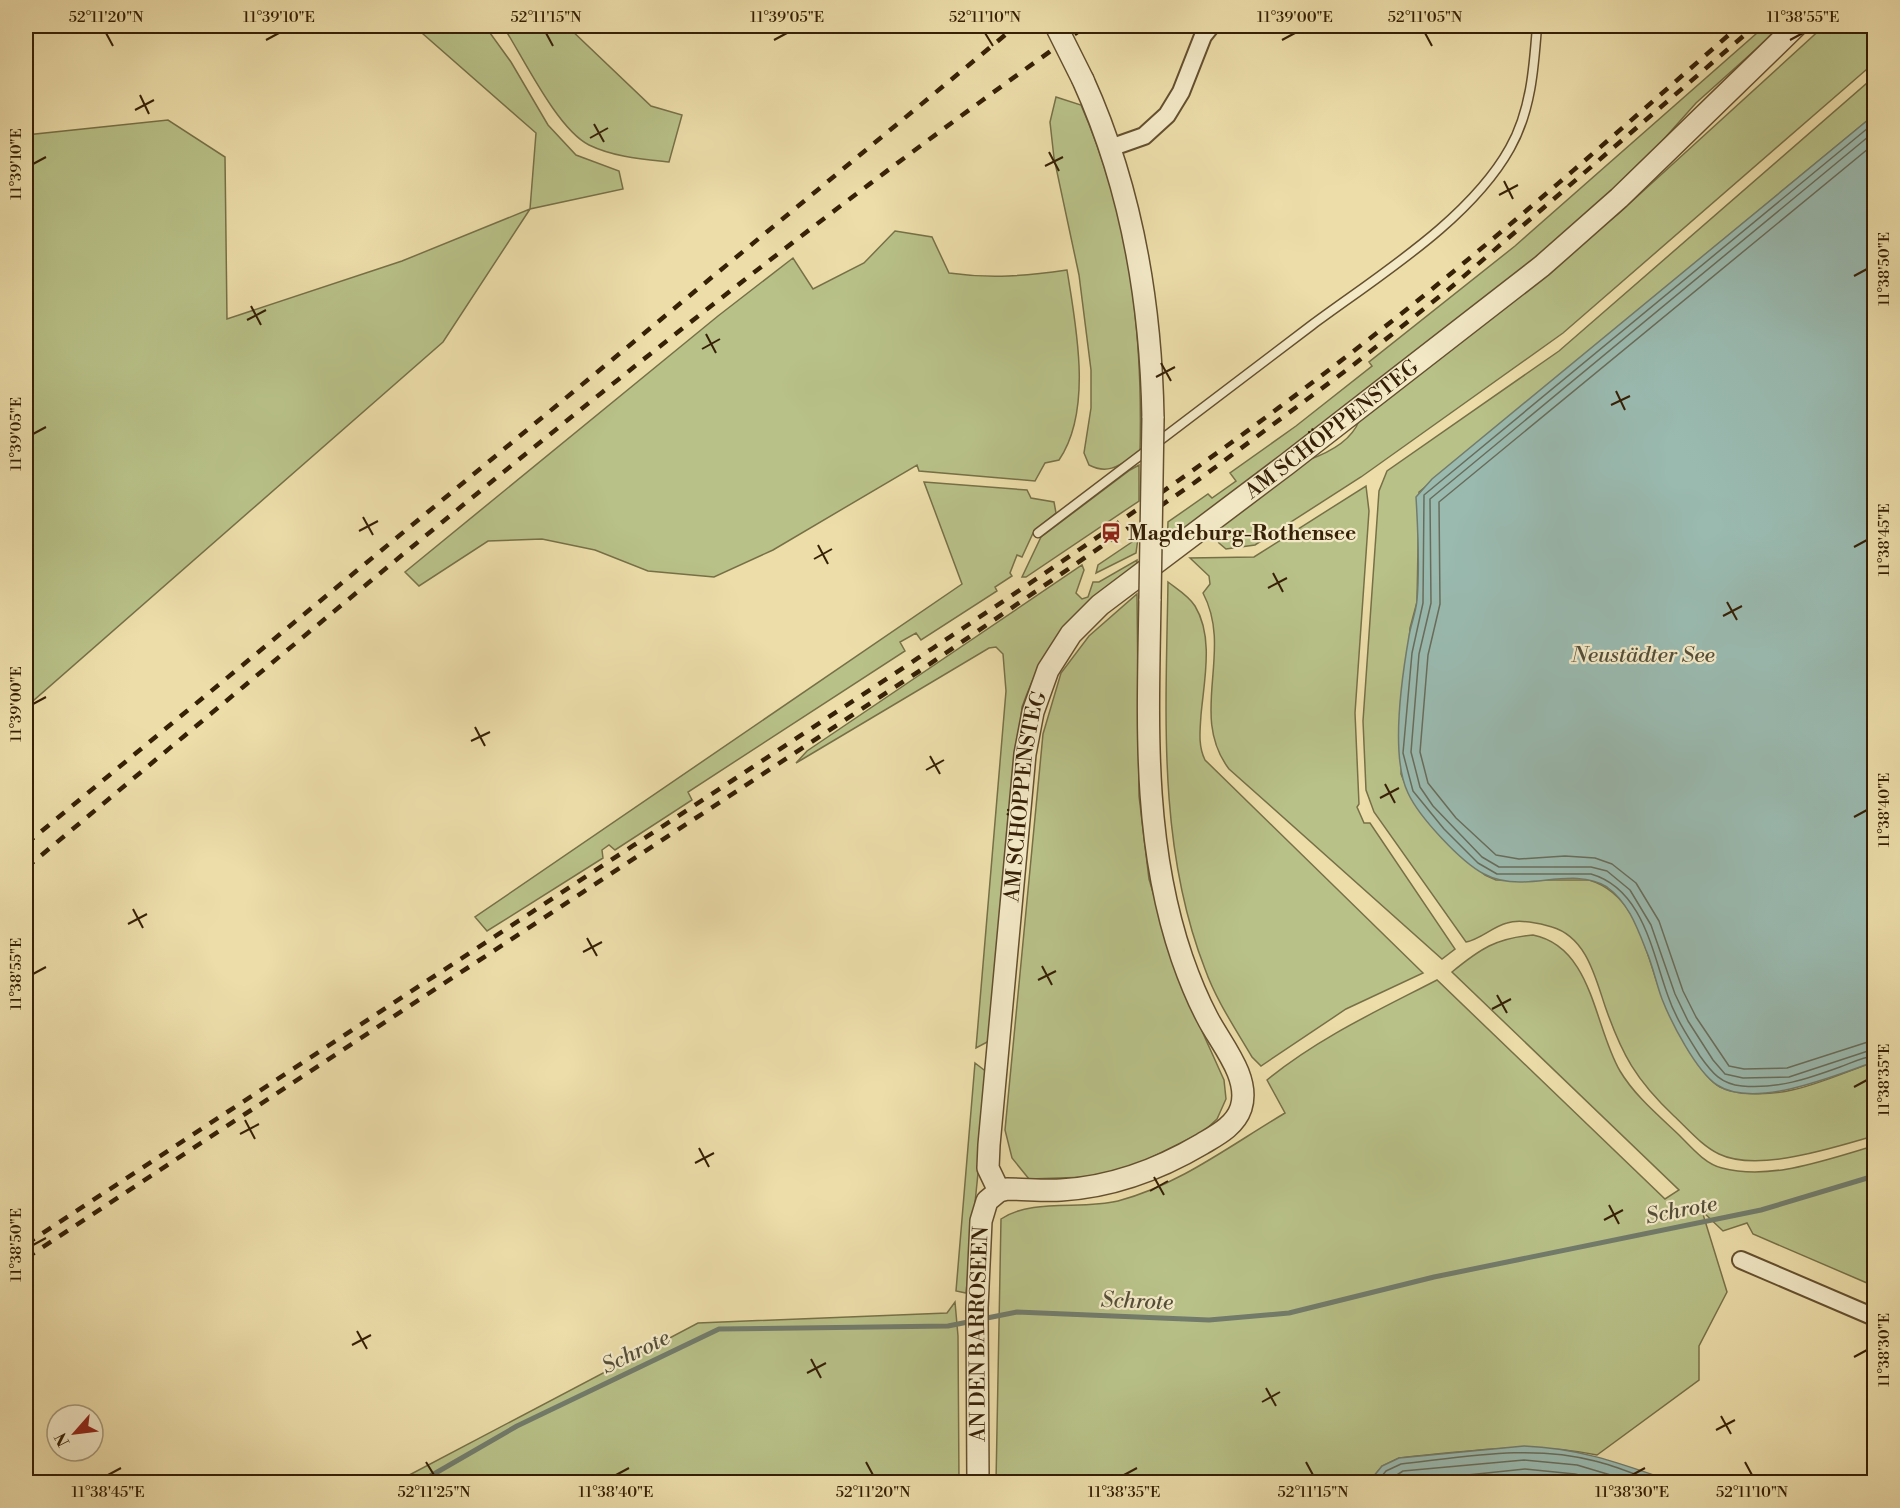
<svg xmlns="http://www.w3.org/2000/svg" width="1900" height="1508" font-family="'Libre Bodoni',serif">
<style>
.green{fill:#b8c188;stroke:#777047;stroke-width:1.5}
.water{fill:#9abab0;stroke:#727c6c;stroke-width:1.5}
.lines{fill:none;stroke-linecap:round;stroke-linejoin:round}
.shore{stroke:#686d5b;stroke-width:1.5}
.stream{stroke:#727c6c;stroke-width:5}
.service-casing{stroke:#644f2f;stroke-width:11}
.minor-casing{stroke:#644f2f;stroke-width:20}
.tertiary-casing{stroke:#644f2f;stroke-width:24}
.service{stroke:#f3e9c7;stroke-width:8}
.minor{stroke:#f3e9c7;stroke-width:16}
.tertiary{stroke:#f3e9c7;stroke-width:21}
.rail{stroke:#362006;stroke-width:4.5;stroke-dasharray:10 10;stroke-linecap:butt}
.tertiary-bridge-casing{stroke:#644f2f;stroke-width:24;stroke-linecap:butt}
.tertiary-bridge{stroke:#f3e9c7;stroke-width:21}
.ticks{fill:none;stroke:#362006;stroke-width:2}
.labels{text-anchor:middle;stroke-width:4.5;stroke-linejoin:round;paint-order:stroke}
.street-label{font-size:21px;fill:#362006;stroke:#f3e9c7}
.poi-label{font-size:21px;font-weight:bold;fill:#362006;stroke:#f3e9c7;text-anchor:start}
.water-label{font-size:22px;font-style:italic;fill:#544e39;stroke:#f3e9c7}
.neatline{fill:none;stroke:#362006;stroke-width:2}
.ticks-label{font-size:15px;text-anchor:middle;fill:#362006}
</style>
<rect width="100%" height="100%" fill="#ecdda9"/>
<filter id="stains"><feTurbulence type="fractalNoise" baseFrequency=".00333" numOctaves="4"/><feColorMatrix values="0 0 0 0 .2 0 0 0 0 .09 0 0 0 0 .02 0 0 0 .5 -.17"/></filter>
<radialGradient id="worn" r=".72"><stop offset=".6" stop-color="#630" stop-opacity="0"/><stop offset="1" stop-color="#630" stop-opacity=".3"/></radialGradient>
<path class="green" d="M414 26H485L511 62 548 125 576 155 619 171 623 189 530 209 443 342 26 707V135L168 120 225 157 227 319 402 261 530 209 536 133Z
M503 26H567L651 106 682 115 669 162C641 159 614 157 589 145 557 129 523 57 503 26Z
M1765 26H1782L1696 103 1630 177 1529 264 1167 547 1168 522 1208 494 1212 498 1236 481 1230 473 1296 426 1372 366 1369 362 1515 246Z
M1824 26H1874V63L1563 333 1361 477 1255 545 1226 549 1219 543 1213 532 1308 460C1328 453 1351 441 1359 421L1618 214Z
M1874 77V115L1419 492 1417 602 1410 628 1401 774C1416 817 1452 845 1485 875L1496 880H1589C1640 895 1646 958 1663 999 1671 1021 1683 1041 1696 1059 1702 1069 1709 1081 1720 1087 1739 1096 1772 1095 1792 1090 1820 1084 1848 1071 1874 1062V1136C1835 1147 1758 1173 1719 1154 1702 1146 1688 1129 1674 1116 1636 1080 1622 1055 1605 1006 1595 976 1586 937 1552 927 1540 923 1519 919 1507 923 1492 927 1481 939 1466 942L1374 812 1366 790 1363 721 1379 491 1387 471 1559 351Z
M1056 97 1081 105C1130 218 1143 330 1140 452 1122 463 1110 476 1089 465L1084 453 1091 408V370L1079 275 1054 158 1050 122Z
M895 231 932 237 949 273C991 279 1026 276 1067 270 1076 326 1093 410 1059 460L1045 463 1035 481 919 471 917 465 773 550 714 577 648 571 595 550 542 539 488 541 419 586 405 572 718 316 793 258 813 289 864 263Z
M1139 465V501L1026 577H1022L1041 537 1130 470Z
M924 482 1027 490 1031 498 1054 502 1056 513 1034 531 1022 557 1017 555 1010 573 1012 576 995 587 997 591 921 640 916 633 900 642 905 651 688 792 692 800 615 850 609 845 602 850 603 858 487 931 475 917 962 584Z
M1366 486 1369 511 1355 713 1359 804 1357 807 1364 823H1370L1455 949 1442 959 1229 769C1188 715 1234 652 1203 593L1210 584 1209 576 1190 558 1254 557Z
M1138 538 1136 553 1096 573 1098 565Z
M1137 560V568C1115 585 1087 602 1068 623 1046 648 1033 677 1022 707L991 1040 976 1048 1006 691 1003 654 996 647 989 648 796 763 807 751 1082 565 1084 570 1076 593 1082 599 1088 597 1093 582H1099Z
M1168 582C1177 589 1189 596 1195 606 1214 637 1204 681 1201 715 1200 731 1198 746 1205 760L1423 973 1346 1009 1261 1066 1252 1057C1235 1028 1216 1000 1205 969 1157 846 1166 711 1168 582Z
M1137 594 1139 796 1149 879 1179 980 1224 1080 1226 1099 1217 1119 1203 1132 1134 1166 1089 1177 1029 1179 1012 1158 1005 1130 1043 734 1061 673 1089 636Z
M1533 935C1593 947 1594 1027 1620 1071 1635 1096 1658 1115 1679 1135 1691 1147 1705 1164 1722 1168 1772 1181 1827 1159 1874 1146V1286L1753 1234 1747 1223 1723 1231 1702 1211 1727 1292 1699 1346V1380L1597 1455C1530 1441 1467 1451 1399 1458L1382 1466 1369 1482H996L1001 1219C1032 1198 1081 1210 1118 1201 1179 1185 1231 1145 1285 1113L1267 1080C1318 1038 1379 1010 1437 980L1665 1199 1679 1190 1452 972C1480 949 1496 938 1533 935Z
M975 1063 988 1073 966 1293 956 1291Z
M955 1302 958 1336 959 1482H396L698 1323 947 1313Z"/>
<path class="water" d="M1874 115V1062C1836 1075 1755 1110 1717 1085 1696 1071 1671 1022 1662 999 1656 983 1653 966 1646 950 1637 927 1628 902 1607 887 1582 871 1548 882 1520 882 1507 882 1495 880 1484 874 1461 862 1419 817 1408 793 1390 756 1402 676 1409 636 1411 624 1416 612 1417 600 1420 566 1418 530 1416 497L1432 479Z
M1524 1446C1580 1448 1622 1464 1674 1482H1369L1382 1466 1399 1458Z"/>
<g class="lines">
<path class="shore" d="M1874 123 1424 495 1423 603 1412 653 1403 753 1413 791 1444 829 1478 863 1497 874H1591C1643 889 1652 952 1668 996 1675 1017 1688 1037 1700 1056 1712 1073 1721 1084 1742 1086 1778 1089 1807 1079 1840 1067 1851 1063 1863 1057 1874 1056
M1874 132 1430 499 1431 603 1419 654 1411 752 1420 787 1433 806 1482 857 1499 867H1591L1607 871 1630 890 1651 925 1675 994 1688 1021 1713 1060 1725 1074 1743 1078 1789 1077 1874 1049
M1874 144 1439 502 1440 604 1428 655 1420 752 1428 783 1456 818 1496 855 1519 859 1565 856 1595 858 1612 864 1636 883 1659 921 1683 991 1696 1017 1729 1066 1744 1069 1787 1068 1874 1040
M1377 1482 1386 1471 1401 1464C1465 1457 1532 1444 1595 1461 1616 1466 1636 1475 1656 1482
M1386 1482 1403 1471 1524 1460 1577 1465 1634 1482
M1400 1482 1525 1469 1575 1474 1607 1482"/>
<path class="stream" d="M982 1319 1017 1312 1209 1320 1289 1313 1434 1277 1761 1210 1874 1176
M420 1482 517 1426 719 1329 948 1326 973 1321"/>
<g class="service-casing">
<path id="service" d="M1038 533C1129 464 1220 394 1312 325 1378 276 1470 220 1510 148 1531 111 1534 67 1537 26"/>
</g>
<g class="minor-casing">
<path id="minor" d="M1110 148 1144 136 1167 115 1181 92 1203 36 1211 26
M1741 1260 1874 1317"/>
</g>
<g class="tertiary-casing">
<g id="tertiary">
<path d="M1083 80C1132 188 1151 301 1153 418"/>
<path id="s1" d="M999 1191 988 1168 989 1145 1025 754 1033 712 1048 670 1071 634 1100 605 1287 464 1542 266 1619 198 1796 26"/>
<path id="s2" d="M978 1482 977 1308 981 1221 987 1201 999 1191 1007 1189C1025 1189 1043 1191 1061 1190 1113 1187 1158 1170 1202 1144 1217 1135 1235 1126 1241 1108 1251 1077 1220 1043 1207 1017 1197 998 1189 978 1182 958 1142 841 1148 721 1150 599"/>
</g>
</g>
<use href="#service" class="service"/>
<use href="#minor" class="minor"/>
<use href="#tertiary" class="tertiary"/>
<path class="rail" d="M26 844 1016 26
M26 868C373 579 717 286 1086 26
M26 1244C261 1090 497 935 733 780 936 646 1141 514 1334 366 1475 259 1606 142 1739 26
M26 1258 918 672 1194 483 1352 366 1449 289 1755 26"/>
<g class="tertiary-bridge-casing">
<path id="tertiary-bridge" d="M1056 26 1083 80
M1150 599 1153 418"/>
</g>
<use href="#tertiary-bridge" class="tertiary-bridge"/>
</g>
<path class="ticks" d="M106 33 113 46M546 33 553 46M985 33 993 46M1425 33 1432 46M266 40 279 33M774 40 787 33M1282 40 1295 33M1790 40 1803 33M140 95 149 114M135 110 154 100M594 124 604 142M590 138 608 128M1049 152 1059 171M33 164 46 157M1045 166 1063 157M1504 181 1513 199M1499 195 1518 185M1854 276 1867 269M251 306 261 325M247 320 266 310M706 334 716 353M702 349 720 339M1161 363 1171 381M1156 377 1175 367M1616 391 1625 410M1611 405 1630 396M33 434 46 427M363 517 373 535M359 531 378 521M818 545 828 564M1854 547 1867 540M814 559 832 549M1273 573 1283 592M1268 588 1287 578M1727 602 1737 620M1723 616 1742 606M33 704 46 697M475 727 485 746M471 741 490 732M930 756 940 774M926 770 944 760M1385 784 1395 803M1380 798 1399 788M1854 817 1867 810M133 909 143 928M128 924 147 914M587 938 597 956M583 952 602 942M1042 966 1052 985M33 974 46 967M1038 980 1056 971M1497 995 1507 1013M1492 1009 1511 999M1854 1087 1867 1080M245 1120 255 1139M240 1134 259 1124M699 1148 709 1167M695 1163 714 1153M1154 1177 1164 1195M1150 1191 1168 1181M1609 1205 1619 1224M1604 1220 1623 1210M33 1245 46 1238M357 1331 367 1349M352 1345 371 1335M1854 1357 1867 1350M811 1359 821 1378M807 1373 826 1363M1266 1388 1276 1406M1262 1402 1280 1392M1721 1416 1731 1434M1716 1430 1735 1420M426 1462 434 1475M866 1462 873 1475M1306 1462 1313 1475M1745 1462 1752 1475M108 1475 121 1468M616 1475 629 1468M1124 1475 1137 1468M1632 1475 1645 1468"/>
<defs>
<g id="station-bare" transform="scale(1.62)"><path d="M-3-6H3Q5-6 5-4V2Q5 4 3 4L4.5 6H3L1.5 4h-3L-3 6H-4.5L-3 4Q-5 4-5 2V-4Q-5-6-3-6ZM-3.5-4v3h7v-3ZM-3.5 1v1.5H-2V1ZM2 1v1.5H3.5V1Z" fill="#8f2418" stroke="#f3e9c7" stroke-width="2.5" paint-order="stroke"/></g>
</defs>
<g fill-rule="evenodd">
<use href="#station-bare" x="1111" y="533"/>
</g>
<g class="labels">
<g class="street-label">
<text dy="7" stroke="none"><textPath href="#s1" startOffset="903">AM SCHÖPPENSTEG</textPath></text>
<text dy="7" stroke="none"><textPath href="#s1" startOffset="399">AM SCHÖPPENSTEG</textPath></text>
<text dy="7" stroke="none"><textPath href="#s2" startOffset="148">AN DEN BARROSEEN</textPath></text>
</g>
<g class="poi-label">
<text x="1128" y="540">Magdeburg-Rothensee</text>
</g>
<g class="water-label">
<text x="1643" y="662">Neustädter See</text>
<text transform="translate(1681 1209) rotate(-11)" y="8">Schrote</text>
<text transform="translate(1137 1300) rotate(2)" y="8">Schrote</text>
<text transform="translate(635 1351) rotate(-26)" y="8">Schrote</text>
</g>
</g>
<rect width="1900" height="1508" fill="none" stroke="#ecdda9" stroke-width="66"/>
<g transform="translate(75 1433) rotate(242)"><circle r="28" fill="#f3e9c7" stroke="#a7997a" stroke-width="1.5"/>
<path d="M0-4.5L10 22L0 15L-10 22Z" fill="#8f2418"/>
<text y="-9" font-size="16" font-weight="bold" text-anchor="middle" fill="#362006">N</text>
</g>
<rect x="33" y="33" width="1834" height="1442" class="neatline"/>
<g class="ticks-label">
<text x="106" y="22">52°11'20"N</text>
<text x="279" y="22">11°39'10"E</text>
<text x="546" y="22">52°11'15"N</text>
<text x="787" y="22">11°39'05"E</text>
<text x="985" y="22">52°11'10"N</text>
<text x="1295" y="22">11°39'00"E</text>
<text x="1425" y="22">52°11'05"N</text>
<text x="1803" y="22">11°38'55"E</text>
<text transform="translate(16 164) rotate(-90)" y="5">11°39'10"E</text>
<text transform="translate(1884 269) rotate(-90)" y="5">11°38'50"E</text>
<text transform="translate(16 434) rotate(-90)" y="5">11°39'05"E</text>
<text transform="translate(1884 540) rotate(-90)" y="5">11°38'45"E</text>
<text transform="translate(16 704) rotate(-90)" y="5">11°39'00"E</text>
<text transform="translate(1884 810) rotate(-90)" y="5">11°38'40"E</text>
<text transform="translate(16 974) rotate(-90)" y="5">11°38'55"E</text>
<text transform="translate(1884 1080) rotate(-90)" y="5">11°38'35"E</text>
<text transform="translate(16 1245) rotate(-90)" y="5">11°38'50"E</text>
<text transform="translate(1884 1350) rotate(-90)" y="5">11°38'30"E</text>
<text x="108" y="1497">11°38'45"E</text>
<text x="434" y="1497">52°11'25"N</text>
<text x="616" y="1497">11°38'40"E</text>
<text x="873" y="1497">52°11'20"N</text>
<text x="1124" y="1497">11°38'35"E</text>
<text x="1313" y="1497">52°11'15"N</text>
<text x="1632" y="1497">11°38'30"E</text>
<text x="1752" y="1497">52°11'10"N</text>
</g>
<rect width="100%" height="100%" filter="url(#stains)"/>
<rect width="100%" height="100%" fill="url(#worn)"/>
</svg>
